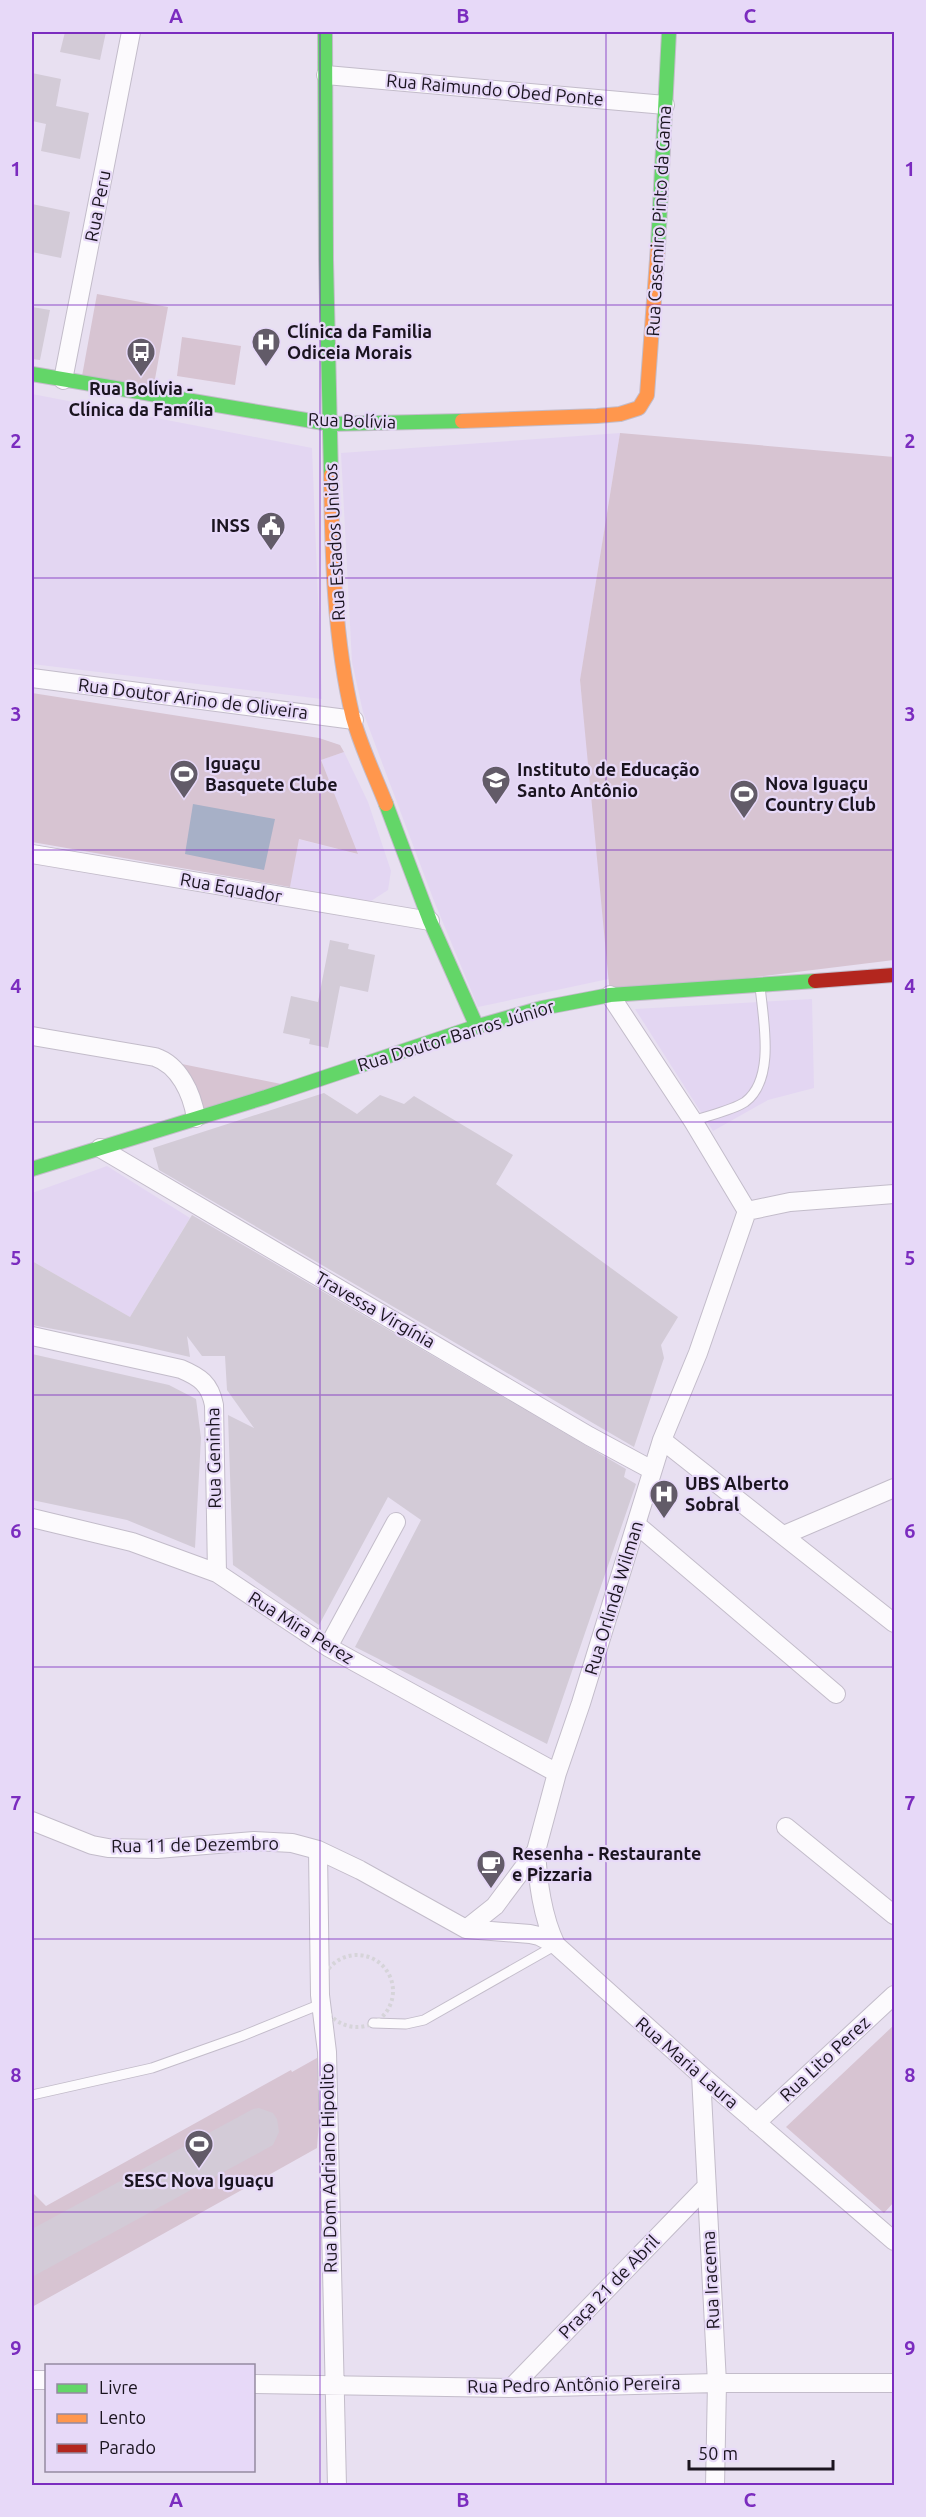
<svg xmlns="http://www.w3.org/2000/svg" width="926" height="2517" font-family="Ubuntu,sans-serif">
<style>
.built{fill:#e3d6f2}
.green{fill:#d7c4d2}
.water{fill:#a7b0c7}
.building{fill:#d3cbd7}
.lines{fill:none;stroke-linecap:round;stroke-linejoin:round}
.lane-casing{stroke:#c3bcca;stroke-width:11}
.street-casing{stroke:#c3bcca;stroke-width:20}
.fast-casing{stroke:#c3bcca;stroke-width:16}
.slow-casing{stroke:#c3bcca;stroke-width:16}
.jam-casing{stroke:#c3bcca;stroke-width:16}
.path{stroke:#d6d4d9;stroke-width:4;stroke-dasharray:3 3;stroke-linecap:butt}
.lane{stroke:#fcfafd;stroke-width:9}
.street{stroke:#fcfafd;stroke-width:18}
.fast{stroke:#63d668;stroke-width:14}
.slow{stroke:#ff974d;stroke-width:14}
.jam{stroke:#b3261e;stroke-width:14}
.grid{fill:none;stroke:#7b2cbf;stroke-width:1.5;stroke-opacity:0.55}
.labels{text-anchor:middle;stroke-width:4.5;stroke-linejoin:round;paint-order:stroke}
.street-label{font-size:18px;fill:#1a141f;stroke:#e7d9f8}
.poi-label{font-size:18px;font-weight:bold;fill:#1a141f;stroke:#e7d9f8;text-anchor:start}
.neatline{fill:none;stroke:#7b2cbf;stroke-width:2}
.grid-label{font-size:20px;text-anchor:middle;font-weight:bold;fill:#7b2cbf}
</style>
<rect width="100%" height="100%" fill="#e8e0f1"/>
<path class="built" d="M32 394 312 448 322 699 32 664Z
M620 433 580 681 613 978 478 1007 434 901 363 712 352 662 341 453Z
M344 752 368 802 391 871 388 890 371 901H361L290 887 298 839 357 854 321 760Z
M812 999 814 1088 768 1100 713 1131 635 1009Z
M107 1166 190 1218 130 1317 32 1261V1193Z"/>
<path class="green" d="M97 294 168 307 153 390 82 376Z
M182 337 241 346 235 385 177 376Z
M620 433 894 457V960L610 995 580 680Z
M32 693 319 738 340 745 344 752 321 760 358 854 299 839 290 887 32 842Z
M167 1061 296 1087 196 1118Z
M894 2025V2202L884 2213 786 2127Z
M324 2054 317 2148 32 2307V2192L46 2206 291 2070 292 2072Z"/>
<path class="water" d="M193 804 275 819 264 870 185 854Z"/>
<path class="building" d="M65 32H106L100 60 60 52Z
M32 73 61 79 56 106 89 113 80 159 41 151 46 124 32 121Z
M32 204 70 212 61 258 32 252Z
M32 307 50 310 40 360 32 359Z
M330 940 349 944 348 949 375 955 368 992 340 986 328 1048 309 1044 310 1039 283 1033 291 996 318 1002Z
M324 1093 357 1114 380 1095 404 1104 414 1096 513 1155 496 1184 678 1317 661 1345 664 1358 634 1447 159 1170 153 1148Z
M192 1215 626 1469 624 1477 636 1484 547 1744 355 1647 421 1520 388 1497 319 1625 233 1565 228 1415 254 1428 227 1390 225 1356H202L187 1336 190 1357 138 1345 32 1325V1261L130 1317Z
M32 1354 169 1385 196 1399 201 1438 195 1548 127 1520 32 1500Z
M259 2108 273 2113 277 2119 279 2132 273 2145 32 2277V2229L253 2109Z"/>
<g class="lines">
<g class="lane-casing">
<path id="lane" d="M693 1121C707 1116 733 1110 745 1102 776 1079 763 1019 760 986
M373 2023 406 2024 424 2020 556 1945
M32 2095 152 2068 242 2036 321 2004"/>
</g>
<g class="street-casing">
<path id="street" d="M326 75 665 105
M63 380 131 32
M32 678 354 720
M32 854 430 921
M32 1036 155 1057C179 1065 192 1093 196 1118
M100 1148 589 1436 652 1470
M747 1211 790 1202 894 1194
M32 1336 181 1369C200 1377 210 1384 214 1405L217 1573
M662 1440 894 1623
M32 1518 132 1542 217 1573 328 1647 557 1773
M637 1525 836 1694
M784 1535 894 1488
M328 1647 396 1522
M32 1821 92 1845 108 1848 157 1849 254 1841 292 1843 318 1850 360 1870 466 1929 530 1934 539 1936 556 1945
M786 1827 894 1915
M318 1850 320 1995 327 2052 337 2486
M536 1851C538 1882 542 1916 556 1945L701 2075 894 2241
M466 1929 495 1906 536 1851 557 1773 581 1703 662 1440 698 1353 747 1211 693 1121 610 995
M701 2075 717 2383 715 2486
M756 2123 894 1995
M32 2380H46
M254 2384 511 2388 717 2383H894
M511 2388 706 2187"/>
</g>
<g class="fast-casing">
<path id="fast" d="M325 32 326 260 331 475
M658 246 669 32
M32 374 330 424 462 421
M386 804 430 921 477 1027
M32 1169 266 1097 475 1027 542 1008 610 995 815 981"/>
</g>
<g class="slow-casing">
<path id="slow" d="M462 421 597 416 620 414 639 408 647 395 658 246
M331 475C332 555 334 639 353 718 361 747 375 776 386 804"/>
</g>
<g class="jam-casing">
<path id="jam" d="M815 981 894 975"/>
</g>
<path class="path" d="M321 1991a36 36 0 1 1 72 0a36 36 0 1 1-72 0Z"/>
<use href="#lane" class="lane"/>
<use href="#street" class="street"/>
<use href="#fast" class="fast"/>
<use href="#slow" class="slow"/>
<use href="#jam" class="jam"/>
</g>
<path class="grid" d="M320 32V2486M606 32V2486M32 305H894M32 578H894M32 850H894M32 1122H894M32 1395H894M32 1667H894M32 1939H894M32 2212H894"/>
<defs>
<g id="hospital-pin" transform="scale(1.5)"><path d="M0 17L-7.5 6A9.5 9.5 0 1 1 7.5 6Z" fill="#625b68" stroke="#e7d9f8"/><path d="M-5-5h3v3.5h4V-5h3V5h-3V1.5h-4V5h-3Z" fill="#fff"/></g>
<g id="bus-pin" transform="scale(1.5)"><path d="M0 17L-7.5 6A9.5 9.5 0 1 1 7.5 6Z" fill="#625b68" stroke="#e7d9f8"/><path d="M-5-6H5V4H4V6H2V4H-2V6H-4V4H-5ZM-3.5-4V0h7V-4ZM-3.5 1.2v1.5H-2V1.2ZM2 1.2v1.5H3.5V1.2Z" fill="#fff"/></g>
<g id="civic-pin" transform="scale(1.5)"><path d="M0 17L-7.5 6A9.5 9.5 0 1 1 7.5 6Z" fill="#625b68" stroke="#e7d9f8"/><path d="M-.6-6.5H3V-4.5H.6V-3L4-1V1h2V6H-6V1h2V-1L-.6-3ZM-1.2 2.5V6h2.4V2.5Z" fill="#fff"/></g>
<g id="stadium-pin" transform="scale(1.5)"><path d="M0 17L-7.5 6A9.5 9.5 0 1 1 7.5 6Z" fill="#625b68" stroke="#e7d9f8"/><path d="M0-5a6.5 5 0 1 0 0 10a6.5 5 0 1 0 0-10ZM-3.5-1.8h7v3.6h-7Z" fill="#fff"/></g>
<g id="school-pin" transform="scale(1.5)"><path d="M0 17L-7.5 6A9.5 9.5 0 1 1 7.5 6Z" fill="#625b68" stroke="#e7d9f8"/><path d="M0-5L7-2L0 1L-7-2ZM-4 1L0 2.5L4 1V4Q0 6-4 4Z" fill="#fff"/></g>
<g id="cafe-pin" transform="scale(1.5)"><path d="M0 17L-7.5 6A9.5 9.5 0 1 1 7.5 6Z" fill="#625b68" stroke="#e7d9f8"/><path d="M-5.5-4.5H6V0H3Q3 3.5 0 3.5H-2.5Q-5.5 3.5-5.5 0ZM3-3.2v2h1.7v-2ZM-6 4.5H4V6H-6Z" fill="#fff"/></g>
</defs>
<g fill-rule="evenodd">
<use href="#hospital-pin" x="266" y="342"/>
<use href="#bus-pin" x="141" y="352"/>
<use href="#civic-pin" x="271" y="526"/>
<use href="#stadium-pin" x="184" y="774"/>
<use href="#school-pin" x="496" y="780"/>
<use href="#stadium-pin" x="744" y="794"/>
<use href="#hospital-pin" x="664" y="1494"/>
<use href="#cafe-pin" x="491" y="1864"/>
<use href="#stadium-pin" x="199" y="2144"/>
</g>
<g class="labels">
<g class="street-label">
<text transform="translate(495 90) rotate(5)" y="6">Rua Raimundo Obed Ponte</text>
<text transform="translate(98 206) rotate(-79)" y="6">Rua Peru</text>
<text transform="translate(659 221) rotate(-87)" y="6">Rua Casemiro Pinto da Gama</text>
<text transform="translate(352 421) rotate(2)" y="6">Rua Bolívia</text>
<text transform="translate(335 542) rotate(-93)" y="6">Rua Estados Unidos</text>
<text transform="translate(193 699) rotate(7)" y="6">Rua Doutor Arino de Oliveira</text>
<text transform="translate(231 888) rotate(10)" y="6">Rua Equador</text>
<text transform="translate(456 1036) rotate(-17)" y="6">Rua Doutor Barros Júnior</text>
<text transform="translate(375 1310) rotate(30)" y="6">Travessa Virgínia</text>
<text transform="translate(214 1458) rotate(-91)" y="6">Rua Geninha</text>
<text transform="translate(614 1598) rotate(-73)" y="6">Rua Orlinda Wilman</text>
<text transform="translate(301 1628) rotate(32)" y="6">Rua Mira Perez</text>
<text transform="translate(195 1845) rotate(-1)" y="6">Rua 11 de Dezembro</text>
<text transform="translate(825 2059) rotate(-43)" y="6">Rua Lito Perez</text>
<text transform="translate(687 2063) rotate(41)" y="6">Rua Maria Laura</text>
<text transform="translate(329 2168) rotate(-91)" y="6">Rua Dom Adriano Hipolito</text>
<text transform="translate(711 2280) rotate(-93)" y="6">Rua Iracema</text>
<text transform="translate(609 2287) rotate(-46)" y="6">Praça 21 de Abril</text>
<text transform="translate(574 2385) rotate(-1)" y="6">Rua Pedro Antônio Pereira</text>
</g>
<g class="poi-label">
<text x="287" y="338">Clínica da Familia<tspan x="287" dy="21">Odiceia Morais</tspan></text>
<text x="141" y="395" text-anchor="middle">Rua Bolívia -<tspan x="141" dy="21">Clínica da Família</tspan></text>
<text x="250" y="532" text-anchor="end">INSS</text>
<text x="205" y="770">Iguaçu<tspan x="205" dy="21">Basquete Clube</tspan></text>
<text x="517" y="776">Instituto de Educação<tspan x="517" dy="21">Santo Antônio</tspan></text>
<text x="765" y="790">Nova Iguaçu<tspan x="765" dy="21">Country Club</tspan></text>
<text x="685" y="1490">UBS Alberto<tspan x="685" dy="21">Sobral</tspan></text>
<text x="512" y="1860">Resenha - Restaurante<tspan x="512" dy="21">e Pizzaria</tspan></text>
<text x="199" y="2187" text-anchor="middle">SESC Nova Iguaçu</text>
</g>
</g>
<rect width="926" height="2517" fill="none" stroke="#e7d9f8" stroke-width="66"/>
<rect x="45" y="2364" width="210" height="108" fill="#e7d9f8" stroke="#958aa1" stroke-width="1.5"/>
<rect x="57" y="2384" width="30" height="9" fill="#63d668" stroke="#958aa1" stroke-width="1.5"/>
<text x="99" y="2394" font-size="18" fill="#1a141f">Livre</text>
<rect x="57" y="2414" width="30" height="9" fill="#ff974d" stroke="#958aa1" stroke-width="1.5"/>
<text x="99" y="2424" font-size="18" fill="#1a141f">Lento</text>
<rect x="57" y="2444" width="30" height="9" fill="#b3261e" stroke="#958aa1" stroke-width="1.5"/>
<text x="99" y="2454" font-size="18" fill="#1a141f">Parado</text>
<path d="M689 2460v9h144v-9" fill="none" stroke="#1a141f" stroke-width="3"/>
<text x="698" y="2460" font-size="18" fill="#1a141f" stroke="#e7d9f8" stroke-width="4.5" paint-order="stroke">50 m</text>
<rect x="33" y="33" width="860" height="2451" class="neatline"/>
<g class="grid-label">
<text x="176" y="23">A</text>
<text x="463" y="23">B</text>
<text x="750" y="23">C</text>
<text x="16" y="176">1</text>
<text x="910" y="176">1</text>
<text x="16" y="448">2</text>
<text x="910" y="448">2</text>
<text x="16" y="721">3</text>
<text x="910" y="721">3</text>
<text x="16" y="993">4</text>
<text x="910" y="993">4</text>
<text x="16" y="1265">5</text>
<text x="910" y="1265">5</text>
<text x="16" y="1538">6</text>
<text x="910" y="1538">6</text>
<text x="16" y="1810">7</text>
<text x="910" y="1810">7</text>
<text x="16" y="2082">8</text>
<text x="910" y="2082">8</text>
<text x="16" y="2355">9</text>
<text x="910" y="2355">9</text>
<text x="176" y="2507">A</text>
<text x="463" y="2507">B</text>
<text x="750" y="2507">C</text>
</g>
</svg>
